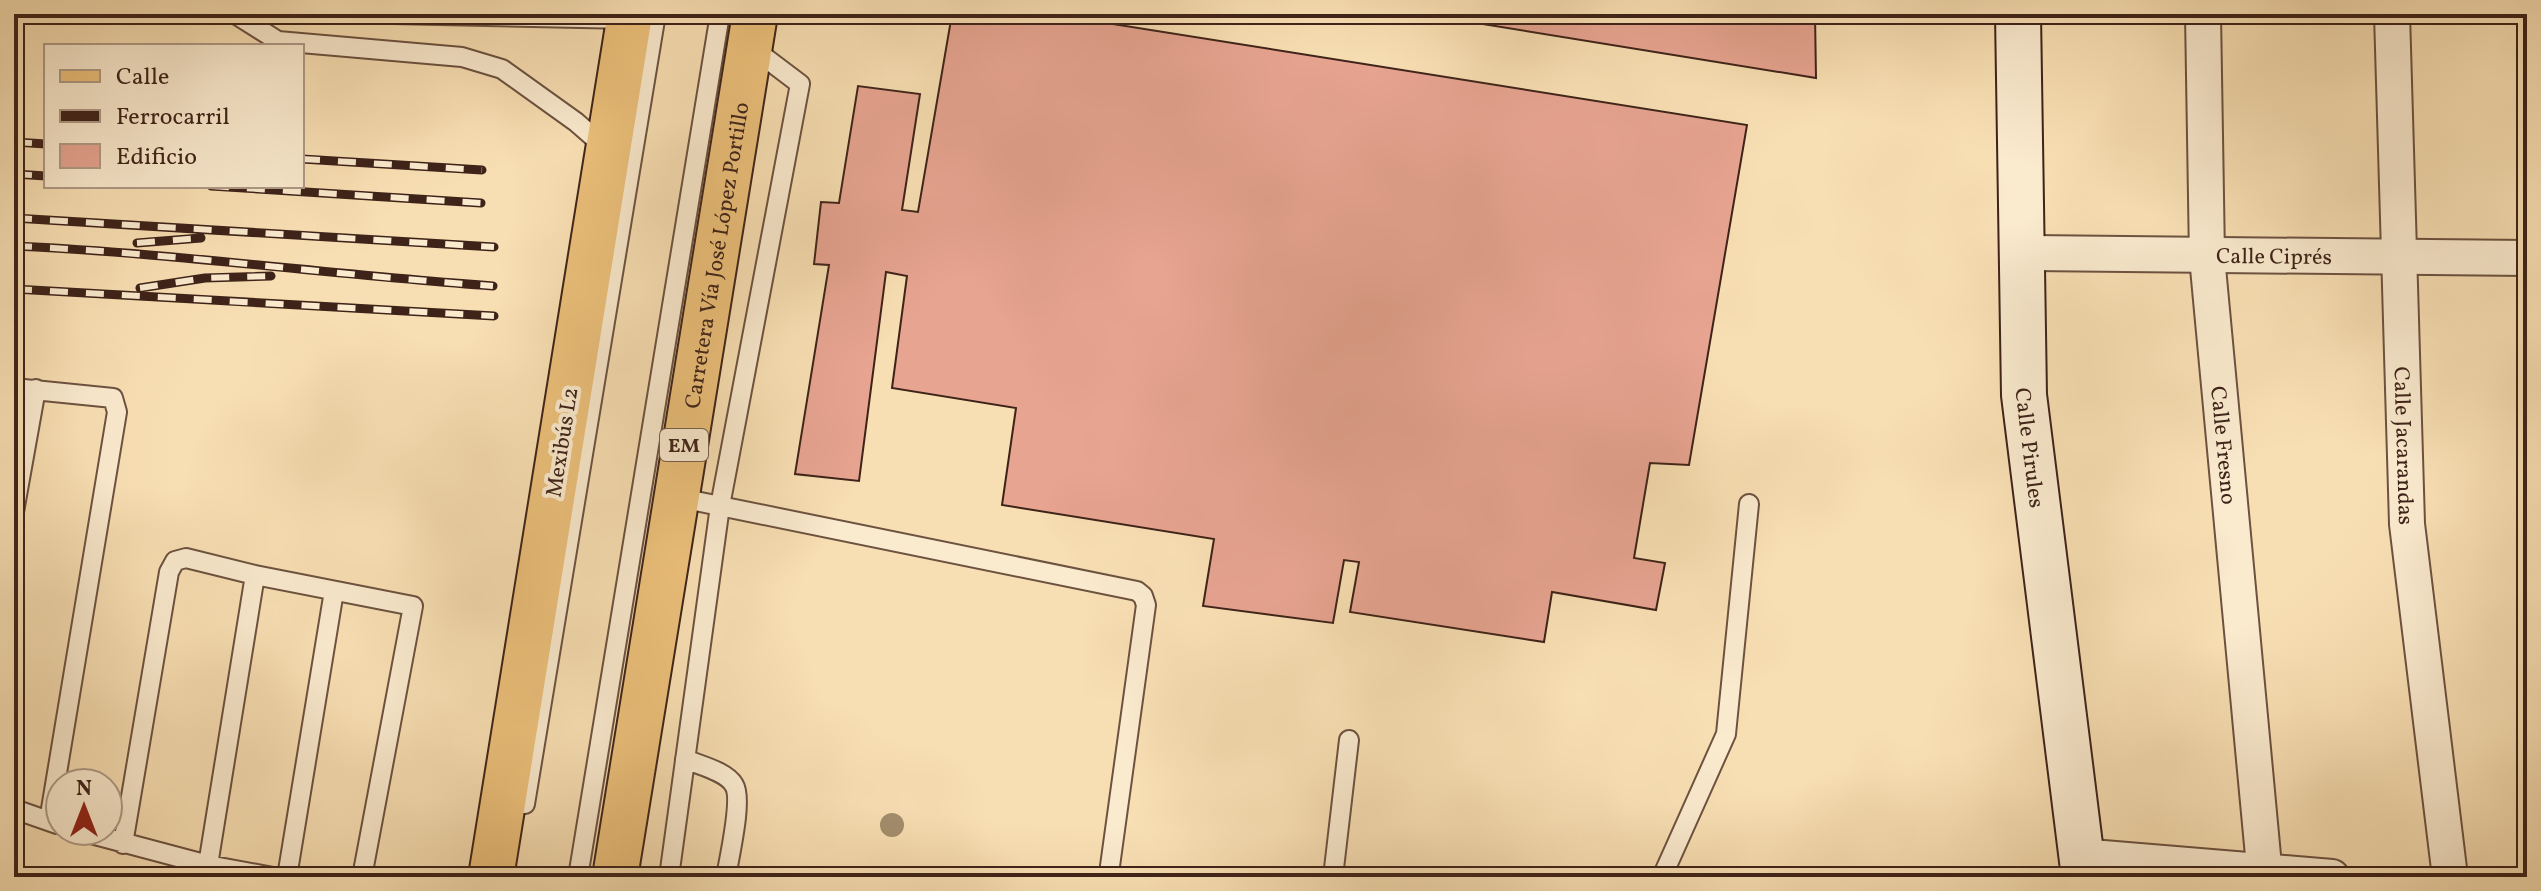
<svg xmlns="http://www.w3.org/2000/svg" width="2541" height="891" font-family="Vollkorn,serif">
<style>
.building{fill:#e7a491;stroke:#3e2319;stroke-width:2}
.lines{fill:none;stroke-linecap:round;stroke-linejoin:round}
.lane-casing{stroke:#6c5240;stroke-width:22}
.street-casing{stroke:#6c5240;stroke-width:38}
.secondary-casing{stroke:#3e2319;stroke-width:48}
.primary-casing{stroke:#3e2319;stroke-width:48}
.lane{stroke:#faeace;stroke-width:18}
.street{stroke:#faeace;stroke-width:34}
.secondary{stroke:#faeace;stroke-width:44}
.primary{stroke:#ecc07a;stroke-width:44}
.rail-casing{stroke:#3e2319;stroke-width:9}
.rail{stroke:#faeace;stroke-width:6;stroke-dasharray:18;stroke-linecap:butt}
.tree{fill:#a38e6e}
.labels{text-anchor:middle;stroke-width:8;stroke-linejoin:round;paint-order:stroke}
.shield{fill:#faeace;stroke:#765f4f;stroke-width:2}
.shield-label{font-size:20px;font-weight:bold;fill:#3e2319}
.street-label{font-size:22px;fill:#3e2319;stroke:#faeace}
</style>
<rect width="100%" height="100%" fill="#f8dfb3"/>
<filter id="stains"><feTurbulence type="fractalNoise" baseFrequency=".0025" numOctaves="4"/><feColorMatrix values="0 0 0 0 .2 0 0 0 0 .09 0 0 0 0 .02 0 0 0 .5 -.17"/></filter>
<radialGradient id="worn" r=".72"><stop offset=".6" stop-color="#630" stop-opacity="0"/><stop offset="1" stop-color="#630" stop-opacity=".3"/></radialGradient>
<path class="building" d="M952 14H1050L1747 125 1689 465 1650 463 1634 558 1665 563 1656 610 1552 592 1544 642 1350 612 1359 562 1344 560 1333 623 1203 606 1214 539 1002 505 1016 408 892 388 907 276 886 272 859 481 795 474 829 265 814 264 821 202 839 203 858 86 920 94 902 210 918 212Z
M1421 14H1815L1816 78Z"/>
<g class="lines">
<g class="lane-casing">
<path id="lane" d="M235 14 278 41 462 57 502 69 576 122 607 149
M392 14 629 19
M14 388 113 398 117 412 49 821
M676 497 1137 591 1143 596 1146 605 1110 866 1111 877
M14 512 36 389
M685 759C698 765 726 771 734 785 743 799 729 858 726 877
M525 804 656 14
M14 809 57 824
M80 831 208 865 273 877
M123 844 169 572 175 561 186 558 255 575 413 606 362 877
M208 865 255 575
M287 877 334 591
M578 877 720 14
M669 877 720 506 800 84 751 47
M1333 877 1349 740
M1662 877 1726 734 1749 504"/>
</g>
<g class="street-casing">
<g id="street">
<path id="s1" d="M2203 14 2207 257 2265 877"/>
<path id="s2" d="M2392 14 2407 524 2450 877"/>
<path id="s3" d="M2020 253 2527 258"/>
<path d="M2079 856 2332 877"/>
</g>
</g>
<g class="secondary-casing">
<g id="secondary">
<path id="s4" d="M2018 14 2024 395 2084 877"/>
</g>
</g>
<g class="primary-casing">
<g id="primary">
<path d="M491 877 630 14"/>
<path id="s5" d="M615 877 755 14"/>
</g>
</g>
<use href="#lane" class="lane"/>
<use href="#street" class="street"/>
<use href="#secondary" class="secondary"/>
<use href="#primary" class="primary"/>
<g class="rail-casing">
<path id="rail" d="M14 142 46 144
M302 159 482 170
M14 174 46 176
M211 186 481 203
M14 218 494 247
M137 243 201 238
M14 246C174 253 333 275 493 286
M140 288 205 278 271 276
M14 289 494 316"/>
</g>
<use href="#rail" class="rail"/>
</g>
<circle class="tree" cx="892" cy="825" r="12"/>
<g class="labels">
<rect class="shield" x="660" y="429" width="48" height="32" rx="6"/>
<g class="shield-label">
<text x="684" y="452">EM</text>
</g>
<g class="street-label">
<text dy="8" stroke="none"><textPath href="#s5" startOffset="630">Carretera Vía José López Portillo</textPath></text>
<text dy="8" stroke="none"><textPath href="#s3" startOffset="254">Calle Ciprés</textPath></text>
<text transform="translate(561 442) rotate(-81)" y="8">Mexibús L2</text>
<text dy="8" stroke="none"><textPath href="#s1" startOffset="432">Calle Fresno</textPath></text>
<text dy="8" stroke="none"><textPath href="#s4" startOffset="434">Calle Pirules</textPath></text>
<text dy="8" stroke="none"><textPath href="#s2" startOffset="432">Calle Jacarandas</textPath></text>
</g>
</g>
<rect width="2541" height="891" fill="none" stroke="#f8dfb3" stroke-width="48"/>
<rect x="16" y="16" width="2509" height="859" fill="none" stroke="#3e2319" stroke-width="4"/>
<rect x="24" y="24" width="2493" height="843" fill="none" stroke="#3e2319" stroke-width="2"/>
<rect x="44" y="44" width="260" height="144" fill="#faeace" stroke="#af9a86" stroke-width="2"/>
<rect x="60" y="70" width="40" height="12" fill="#ecc07a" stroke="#af9a86" stroke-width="2"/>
<text x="116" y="84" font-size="24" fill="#3e2319">Calle</text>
<rect x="60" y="110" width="40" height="12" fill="#3e2319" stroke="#af9a86" stroke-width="2"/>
<text x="116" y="124" font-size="24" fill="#3e2319">Ferrocarril</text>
<rect x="60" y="144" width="40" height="24" fill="#e7a491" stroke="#af9a86" stroke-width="2"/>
<text x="116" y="164" font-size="24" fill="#3e2319">Edificio</text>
<g transform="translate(84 807)"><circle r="38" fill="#faeace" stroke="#af9a86" stroke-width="2"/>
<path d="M0-6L14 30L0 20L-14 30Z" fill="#8f2418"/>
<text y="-12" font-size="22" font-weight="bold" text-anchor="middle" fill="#3e2319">N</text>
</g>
<rect width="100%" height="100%" filter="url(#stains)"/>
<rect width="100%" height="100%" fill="url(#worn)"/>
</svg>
